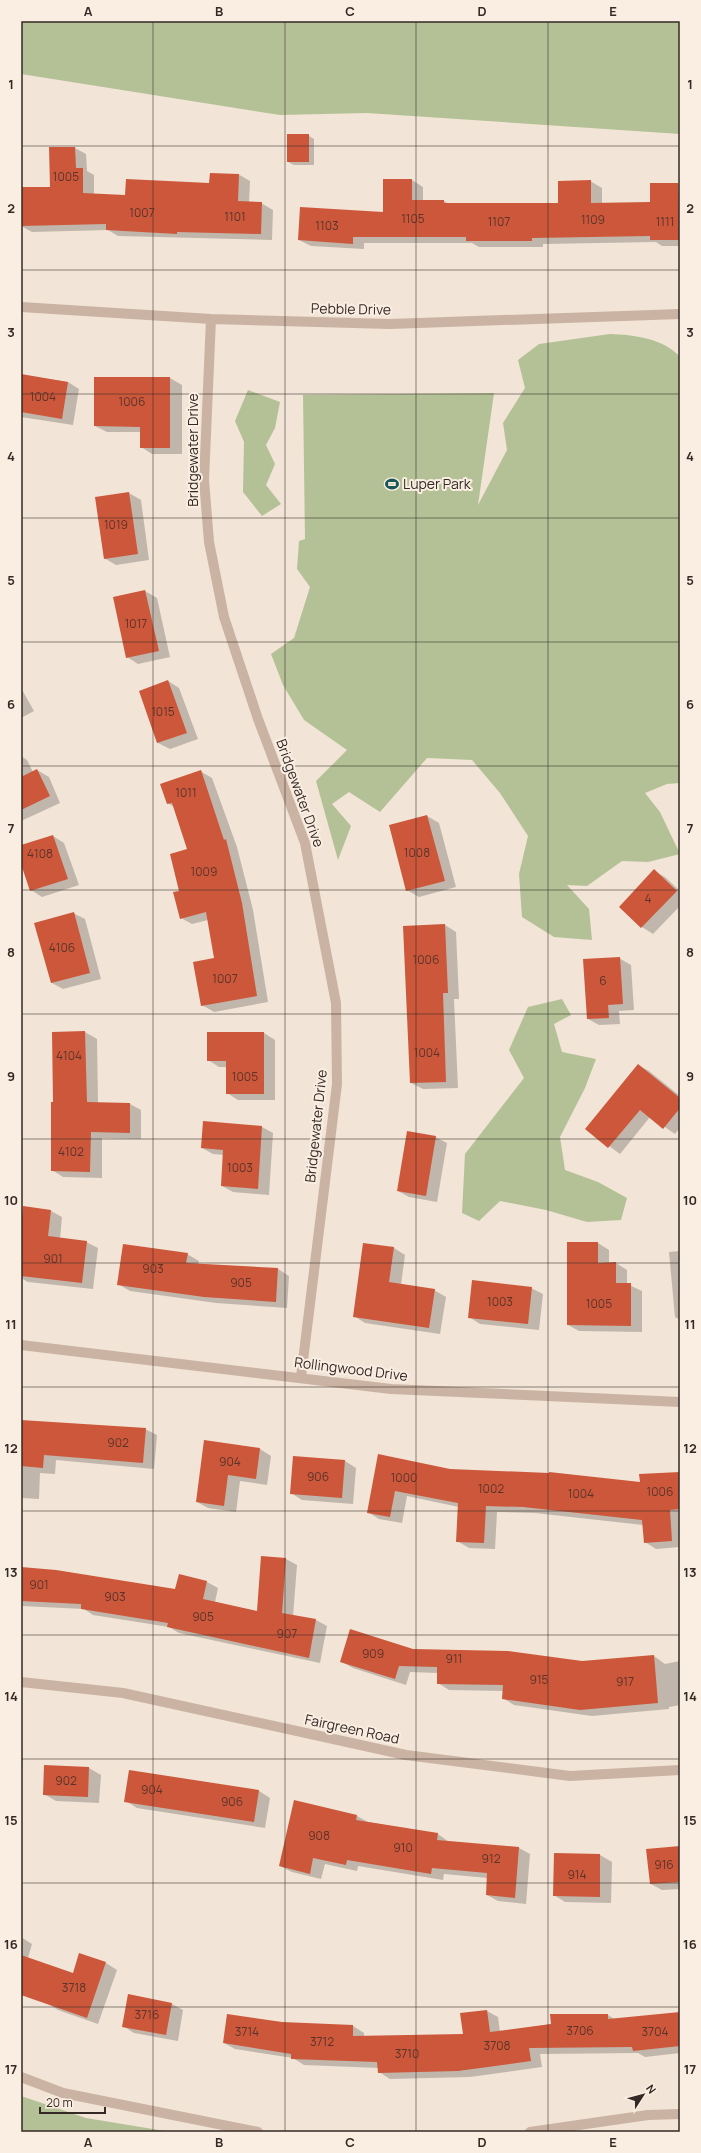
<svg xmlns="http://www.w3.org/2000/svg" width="701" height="2153" font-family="Manrope,sans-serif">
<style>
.green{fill:#b4c196}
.shadow{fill:#0003}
.building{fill:#cc573a}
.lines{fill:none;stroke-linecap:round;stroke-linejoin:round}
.minor{stroke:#cab3a2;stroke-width:10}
.grid{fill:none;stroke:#342925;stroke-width:1;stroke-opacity:0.55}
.labels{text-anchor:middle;stroke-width:4;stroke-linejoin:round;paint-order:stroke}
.number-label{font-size:12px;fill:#5a342a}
.street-label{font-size:14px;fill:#342925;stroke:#faeee2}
.poi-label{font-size:14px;fill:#342925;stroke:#faeee2;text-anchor:start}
.neatline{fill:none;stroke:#342925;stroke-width:1.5}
.grid-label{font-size:13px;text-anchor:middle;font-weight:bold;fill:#342925}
</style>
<rect width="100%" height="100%" fill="#f2e4d6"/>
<path class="green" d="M21 21H680V134L367 113 280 115 21 74Z
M610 334C634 335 663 338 680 357V783L667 784 645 793 660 812 680 854 648 862 622 861 587 886 567 885 589 909 592 940 554 937 522 917 519 874 528 836 500 793 472 760 427 758 380 812 349 792 332 804 351 826 338 860 316 781 347 750 304 720 283 685 271 654 294 638 310 587 297 569 299 541 305 539 303 395 494 393 478 505 507 450 503 423 525 388 518 360 539 344Z
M248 390 280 402 275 428 266 445 275 464 266 485 281 504 262 516 243 492 244 442 235 421Z
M562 999 571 1015 554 1024 562 1052 596 1059 585 1088 560 1137 565 1170 598 1182 627 1198 621 1220 587 1222 546 1210 500 1201 479 1221 462 1213 465 1154 524 1078 509 1050 528 1007Z
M21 2096 86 2118 171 2132H21Z"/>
<path class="shadow" d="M309 136 314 139V165H294L288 162Z
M75 148 86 154 87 171 94 175V195L126 196 210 184 238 174 250 181 249 203H261L273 210 272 240 118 236 108 230 32 232 21 226V188H51Z
M412 180 423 187V201H444L449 204H559L590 181 602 188V204L651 203V184H678L680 185V246H662L656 242 543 244V247H479L472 243H364V249L311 246 299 240 384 213Z
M21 375 68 382 79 389 73 425 21 417Z
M95 378H170L182 385V454H152L141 447V432H107L95 426Z
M129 493 141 500 149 560 116 565 104 558 96 498Z
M145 591 157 598 170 657 138 664 127 657 114 598Z
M168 681 179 688 198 739 170 749 158 743 140 692Z
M21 688 34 711 21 718Z
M21 756 27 760 33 772 37 770 49 777 60 803 21 821Z
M200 771 212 778 237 847 253 910 268 1002 214 1012 202 1005 215 958 208 920 192 924 181 918V891L188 850 174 807 168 803Z
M427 816 439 823 456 887 419 897 407 890Z
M53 836 64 843 79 885 42 897 31 890 21 861V846Z
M654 871 665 877 680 891V906L653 934 642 927 620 907Z
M73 913 85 919 101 979 63 989 52 983Z
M445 925 456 932 459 999H454L458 1088 423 1089 411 1083Z
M619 958 631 965 634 1010 619 1011 620 1024 599 1025 588 1019Z
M53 1032H85L97 1039 98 1103 130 1104 141 1110V1139L102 1138V1178L63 1177 52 1170 54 1103Z
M264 1033 275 1040V1100H238L227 1093V1067H219L208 1060Z
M638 1065 649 1071 680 1096V1128L675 1134 650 1117 620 1154 586 1129Z
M262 1127 273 1133 269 1195 233 1192 222 1186 224 1155 213 1154 202 1148Z
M435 1137 447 1143 437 1202 409 1197 398 1191Z
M24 1207 51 1211 62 1217 60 1239 86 1242 98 1248 93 1289 28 1282 21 1278V1236Z
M598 1243 609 1250V1264L616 1263 627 1270V1284L642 1291V1332L579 1331 568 1325Z
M364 1244 394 1248 405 1255 401 1285 434 1290 446 1297 440 1334 365 1323 354 1316Z
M680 1251V1320L675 1317 669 1252Z
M187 1254 199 1261 198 1264 278 1269 289 1276 287 1308 216 1303 130 1291 118 1284Z
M531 1288 543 1294 539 1330 480 1324 469 1317Z
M21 1421 145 1429 157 1435 154 1469 56 1460 55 1474 40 1473 39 1499 21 1498Z
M205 1441 260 1449 271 1456 267 1485 240 1481 236 1512 208 1508 197 1502Z
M379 1455 450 1470 641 1483 680 1473V1547L656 1549 645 1542 643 1525 535 1513 497 1512 495 1549 469 1548 457 1541 459 1507 407 1496 402 1523 379 1519 368 1512Z
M294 1457 345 1461 356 1468 353 1504 302 1500 291 1493Z
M262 1557 286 1559 297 1565 293 1616 316 1620 327 1626 320 1663 179 1633 169 1627 93 1615 84 1609 21 1606V1568L176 1590 207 1582 218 1588 215 1602 258 1612Z
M413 1650 582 1662 654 1656 665 1664 680 1661V1705L669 1707V1709L592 1716 514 1705 503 1698 504 1691 449 1690 438 1683V1673L410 1672 406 1685 353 1668 342 1662Z
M21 1758H23L21 1786Z
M45 1766 89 1768 101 1775 99 1803 56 1801 44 1794Z
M259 1791 270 1798 265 1828 137 1808 126 1801Z
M357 1816 368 1822 438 1834 449 1842 519 1848 530 1854 526 1904 498 1901 487 1895 488 1878 444 1874 443 1880 358 1866 357 1871 325 1864 321 1879 292 1872 280 1866Z
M680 1847V1889L662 1890 651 1884Z
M555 1854 600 1855 612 1862 611 1903 565 1902 554 1895Z
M21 1937 32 1944 28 1958 73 1974 80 1955 106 1963 117 1970 98 2024 58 2010 47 2003 21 1981Z
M172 2004 183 2010 178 2041 134 2033 123 2026Z
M487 2011 498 2017 500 2032 608 2015 616 2020 680 2013V2053L645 2057 638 2053 540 2054 542 2067 470 2077 390 2079 379 2072V2068L304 2065 293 2058 235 2049 224 2043 282 2023 353 2026 364 2033V2037L464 2035Z"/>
<path class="building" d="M287 134H309V162H287Z
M49 147H75L76 168H83V193L125 195 126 179 209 183 210 173 239 174 238 201 262 202 261 234 177 232V234L106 230V224L21 226V187H50Z
M383 179H412V200H444V203H558V181L591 180V203L650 202V183H678L680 240H650V236L532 238V241H466V237H353V244L298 240 300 207 383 212Z
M21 374 68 382 62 419 21 412Z
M94 377H170V448H140V427L94 426Z
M129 492 138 554 104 559 95 497Z
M145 590 159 651 126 658 113 597Z
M168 680 187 733 157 743 139 691Z
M37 769 50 796 21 810V777Z
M201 770 224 840 226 839 242 903 257 996 201 1006 193 962 214 958 206 912 180 919 173 892 179 891 170 854 187 849 172 803 167 804 160 784Z
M427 815 445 881 406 891 389 825Z
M53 835 68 879 30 891 21 864V845Z
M654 869 677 891 641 928 619 907Z
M74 912 90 973 51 983 34 923Z
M445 924 448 993H443L446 1082 410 1083 403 926Z
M620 957 623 1004 608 1005 609 1018 587 1019 583 959Z
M85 1031 87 1102 130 1103V1133L91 1132 90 1172 51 1171V1102H53L52 1032Z
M207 1032H264V1094H226V1061H207Z
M638 1064 680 1098V1108L663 1129 640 1110 608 1148 585 1129Z
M203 1121 262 1126 258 1189 221 1186 223 1150 201 1148Z
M407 1131 436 1136 426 1196 397 1191Z
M23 1206 51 1210 48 1236 87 1241 82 1283 21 1276V1227Z
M567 1242H598V1263L616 1262V1283H631V1326L567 1325Z
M363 1243 394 1247 389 1282 435 1289 429 1328 353 1317Z
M123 1244 188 1253 186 1263 278 1268 276 1302 204 1297 117 1285Z
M472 1280 532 1287 528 1324 468 1318Z
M21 1420 146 1428 143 1463 44 1455 43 1468 21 1466Z
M204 1440 260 1448 256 1479 228 1475 224 1506 196 1502Z
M378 1454 450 1469 549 1473V1472L640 1482 639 1474 680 1472V1509L670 1510 672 1541 644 1543 642 1520 523 1507 486 1506 484 1543 456 1542 458 1503 395 1491 390 1517 367 1513Z
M293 1456 345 1460 342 1498 290 1494Z
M261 1556 286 1558 282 1613 316 1619 309 1658 167 1627 168 1623 81 1609V1604L21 1601V1567L56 1570 175 1589 179 1574 207 1581 203 1599 257 1611Z
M350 1629 413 1649 508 1651 582 1661 654 1655 658 1703 580 1710 502 1699 503 1685 437 1684V1667L399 1666 395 1679 340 1662Z
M44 1765 89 1767 88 1797 43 1795Z
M129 1770 259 1790 254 1822 124 1802Z
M294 1800 357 1815 356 1820 438 1833 437 1840 519 1847 515 1898 486 1895 487 1873 432 1868 431 1874 347 1860 346 1865 313 1858 310 1874 279 1866Z
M680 1846V1882L650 1884 646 1849Z
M554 1853 600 1854V1897L553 1896Z
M79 1953 106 1962 87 2018 21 1995V1955L73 1973Z
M128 1994 172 2003 166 2035 122 2027Z
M487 2010 490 2032 551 2024 550 2014H608V2019L680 2012V2046L633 2051 632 2047 529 2048 531 2061 458 2071 378 2073 377 2062 291 2059V2054L223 2043 227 2014 282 2022 353 2025V2036L463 2034 460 2013Z"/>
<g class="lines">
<path class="minor" d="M21 307 211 319 390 324 680 314
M211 319 204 480 209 542 224 617 258 719 305 843 336 1003 337 1084 301 1377
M21 1345 391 1389 680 1402
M21 1682 123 1693 406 1755 570 1776 680 1770
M21 2077 63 2093 258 2132
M530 2132 648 2115 680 2114"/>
</g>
<path class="grid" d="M153 21V2132M285 21V2132M416 21V2132M548 21V2132M21 146H680M21 270H680M21 394H680M21 518H680M21 642H680M21 766H680M21 890H680M21 1014H680M21 1139H680M21 1263H680M21 1387H680M21 1511H680M21 1635H680M21 1759H680M21 1883H680M21 2007H680"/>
<defs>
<g id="stadium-bare" transform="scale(1.08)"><path d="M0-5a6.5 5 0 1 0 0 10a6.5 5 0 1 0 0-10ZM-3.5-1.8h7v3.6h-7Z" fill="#195657" stroke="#faeee2" stroke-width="2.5" paint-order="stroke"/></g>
</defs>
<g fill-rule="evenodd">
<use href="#stadium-bare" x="392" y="484"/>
</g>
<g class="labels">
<g class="number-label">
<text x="66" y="181">1005</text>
<text x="142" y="217">1007</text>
<text x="235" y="221">1101</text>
<text x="413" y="223">1105</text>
<text x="593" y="224">1109</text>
<text x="499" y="226">1107</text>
<text x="665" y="226">1111</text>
<text x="327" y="230">1103</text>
<text x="43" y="401">1004</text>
<text x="132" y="406">1006</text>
<text x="116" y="529">1019</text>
<text x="136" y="628">1017</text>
<text x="163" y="716">1015</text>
<text x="186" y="797">1011</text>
<text x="417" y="857">1008</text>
<text x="40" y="858">4108</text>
<text x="204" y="876">1009</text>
<text x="648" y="903">4</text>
<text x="62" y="952">4106</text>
<text x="426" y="964">1006</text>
<text x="225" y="983">1007</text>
<text x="603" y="985">6</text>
<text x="427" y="1057">1004</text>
<text x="69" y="1060">4104</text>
<text x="245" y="1081">1005</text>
<text x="71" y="1156">4102</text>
<text x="240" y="1172">1003</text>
<text x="53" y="1263">901</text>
<text x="153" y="1273">903</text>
<text x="241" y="1287">905</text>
<text x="500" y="1306">1003</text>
<text x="599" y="1308">1005</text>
<text x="118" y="1447">902</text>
<text x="230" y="1466">904</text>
<text x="318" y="1481">906</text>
<text x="404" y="1482">1000</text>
<text x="491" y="1493">1002</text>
<text x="660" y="1496">1006</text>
<text x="581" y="1498">1004</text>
<text x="39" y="1589">901</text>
<text x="115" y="1601">903</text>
<text x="203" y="1621">905</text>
<text x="287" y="1638">907</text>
<text x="373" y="1658">909</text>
<text x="454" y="1663">911</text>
<text x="539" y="1684">915</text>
<text x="625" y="1686">917</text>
<text x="66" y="1785">902</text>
<text x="152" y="1794">904</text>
<text x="232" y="1806">906</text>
<text x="319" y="1840">908</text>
<text x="403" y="1852">910</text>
<text x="491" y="1863">912</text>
<text x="664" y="1869">916</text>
<text x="577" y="1879">914</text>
<text x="74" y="1992">3718</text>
<text x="147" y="2019">3716</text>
<text x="580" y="2035">3706</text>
<text x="247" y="2036">3714</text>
<text x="655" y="2036">3704</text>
<text x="322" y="2046">3712</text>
<text x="497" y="2050">3708</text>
<text x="407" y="2058">3710</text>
</g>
<g class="street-label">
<text transform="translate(351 309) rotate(1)" y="5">Pebble Drive</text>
<text transform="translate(193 450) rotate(-90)" y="5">Bridgewater Drive</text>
<text transform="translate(300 793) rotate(70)" y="5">Bridgewater Drive</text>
<text transform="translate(316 1126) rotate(-84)" y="5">Bridgewater Drive</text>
<text transform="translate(351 1369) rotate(7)" y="5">Rollingwood Drive</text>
<text transform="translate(352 1729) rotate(12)" y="5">Fairgreen Road</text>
</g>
<g class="poi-label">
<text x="403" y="489">Luper Park</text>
</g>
</g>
<rect width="701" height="2153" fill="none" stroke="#faeee2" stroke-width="44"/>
<g transform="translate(643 2095) rotate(54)" stroke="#faeee2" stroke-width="3" paint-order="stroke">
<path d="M0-3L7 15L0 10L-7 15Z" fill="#342925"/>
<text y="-6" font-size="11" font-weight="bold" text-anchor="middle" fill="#342925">N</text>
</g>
<path d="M40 2107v6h65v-6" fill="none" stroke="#342925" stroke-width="2"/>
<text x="46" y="2107" font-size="12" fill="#342925" stroke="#faeee2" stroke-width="3" paint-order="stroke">20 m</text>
<rect x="22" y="22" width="657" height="2109" class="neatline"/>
<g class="grid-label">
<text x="88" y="16">A</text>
<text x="219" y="16">B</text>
<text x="350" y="16">C</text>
<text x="482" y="16">D</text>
<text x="613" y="16">E</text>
<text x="11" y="89">1</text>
<text x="690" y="89">1</text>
<text x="11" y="213">2</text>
<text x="690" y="213">2</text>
<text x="11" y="337">3</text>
<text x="690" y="337">3</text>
<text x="11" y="461">4</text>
<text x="690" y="461">4</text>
<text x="11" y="585">5</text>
<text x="690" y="585">5</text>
<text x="11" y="709">6</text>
<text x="690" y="709">6</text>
<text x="11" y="833">7</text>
<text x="690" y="833">7</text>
<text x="11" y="957">8</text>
<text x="690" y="957">8</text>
<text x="11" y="1081">9</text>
<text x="690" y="1081">9</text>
<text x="11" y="1205">10</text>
<text x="690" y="1205">10</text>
<text x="11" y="1329">11</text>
<text x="690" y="1329">11</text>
<text x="11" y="1453">12</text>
<text x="690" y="1453">12</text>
<text x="11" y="1577">13</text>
<text x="690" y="1577">13</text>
<text x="11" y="1701">14</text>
<text x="690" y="1701">14</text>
<text x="11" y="1825">15</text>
<text x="690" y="1825">15</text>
<text x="11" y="1949">16</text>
<text x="690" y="1949">16</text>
<text x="11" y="2074">17</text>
<text x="690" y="2074">17</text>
<text x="88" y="2147">A</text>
<text x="219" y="2147">B</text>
<text x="350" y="2147">C</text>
<text x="482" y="2147">D</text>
<text x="613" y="2147">E</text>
</g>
</svg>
